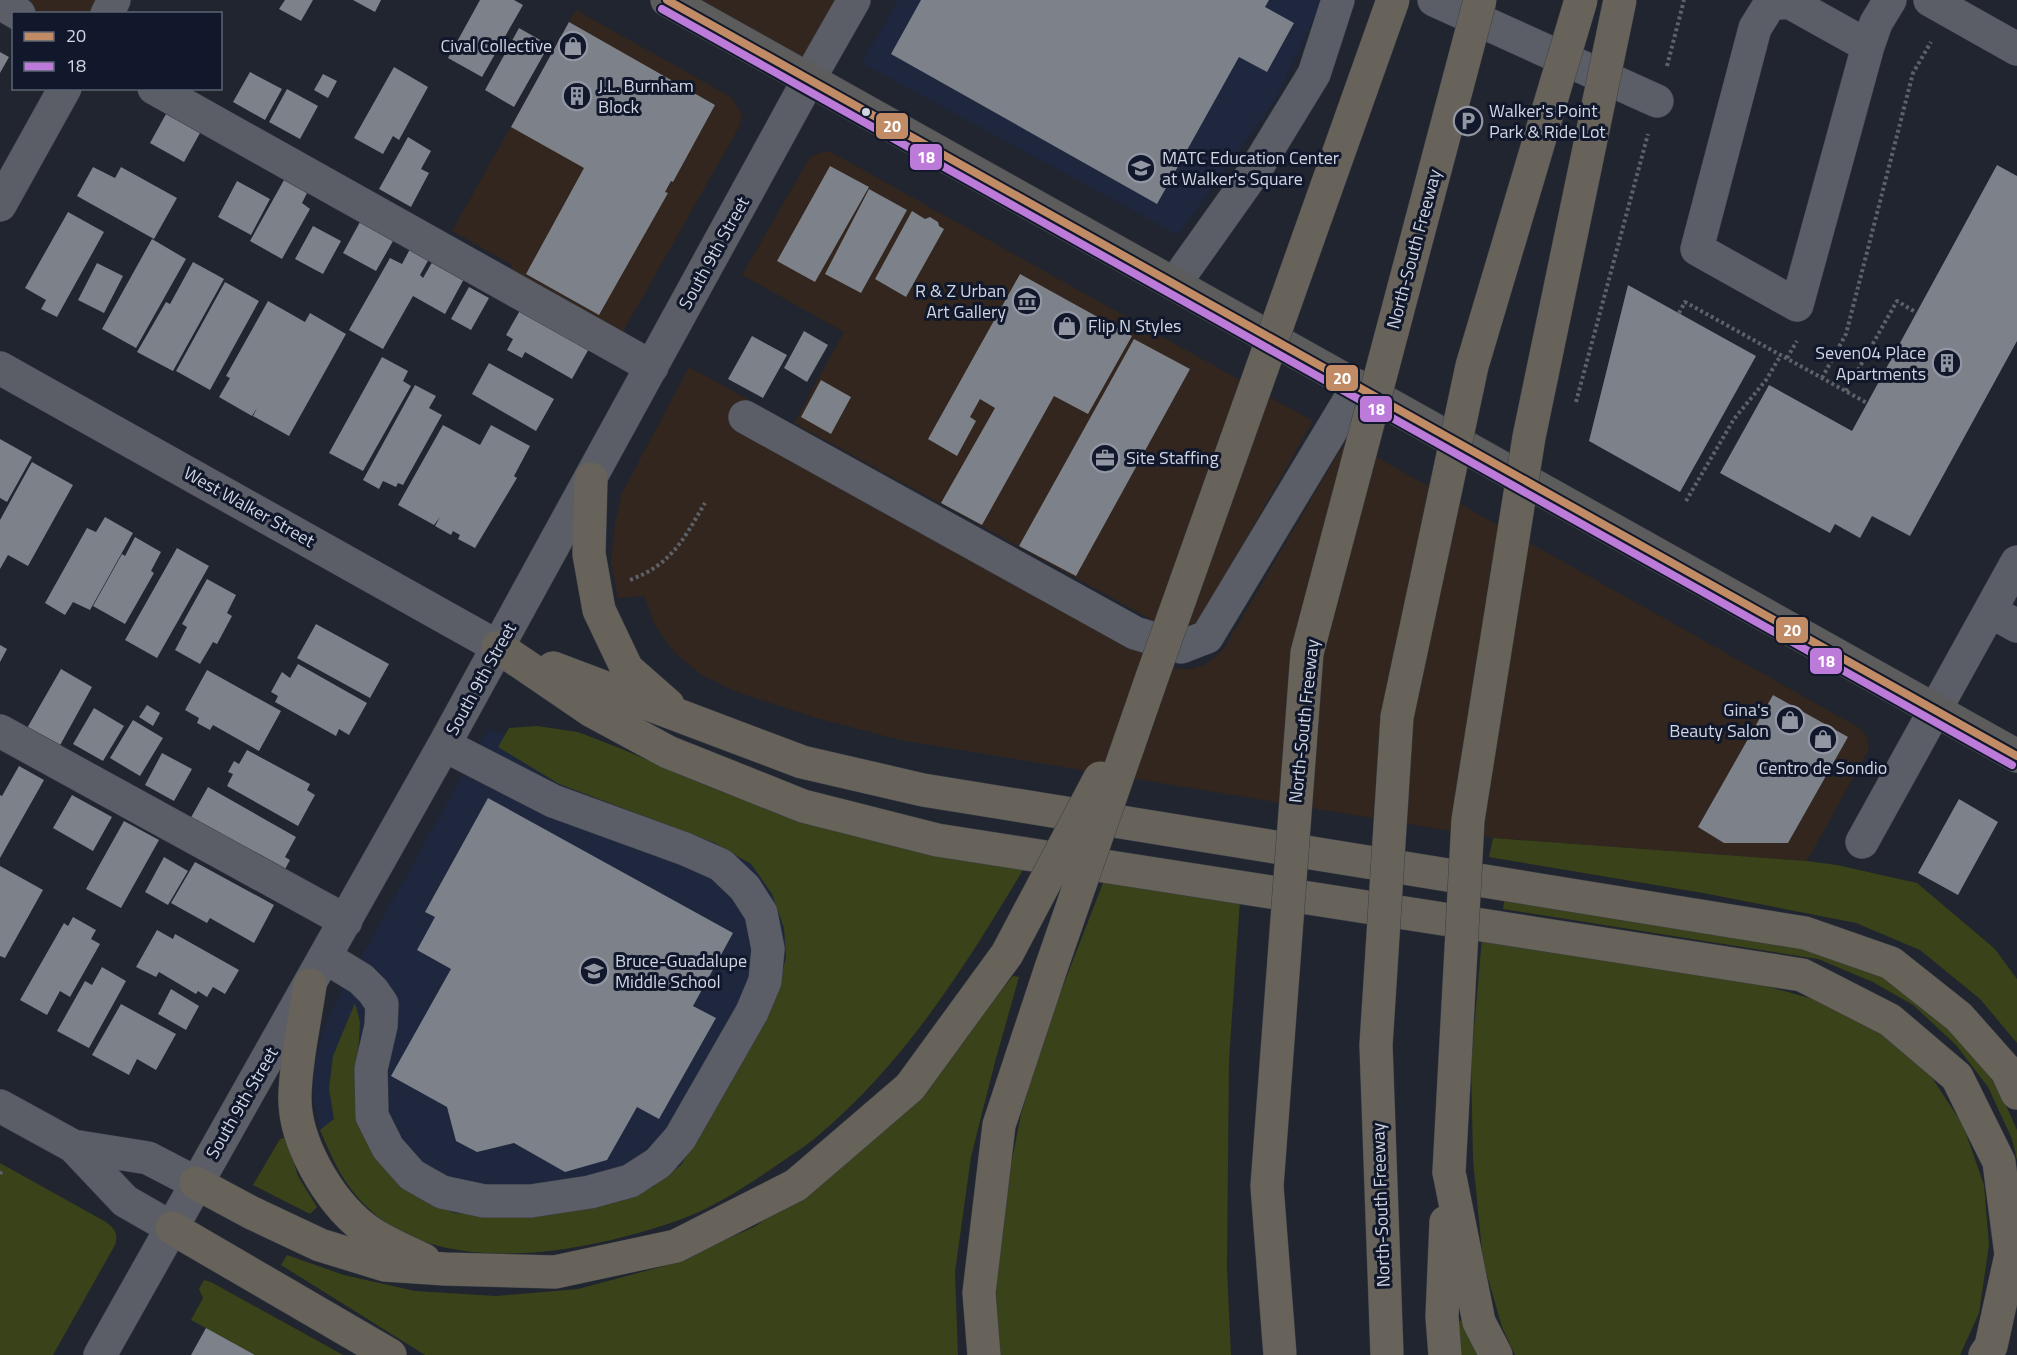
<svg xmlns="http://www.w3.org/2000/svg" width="2017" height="1355" font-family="'Titillium Web',sans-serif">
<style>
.commercial{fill:#32261e}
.built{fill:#1e273e}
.green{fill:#394218}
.building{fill:#7c818a}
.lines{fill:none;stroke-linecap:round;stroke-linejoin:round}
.minor-casing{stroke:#3b3f48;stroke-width:34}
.major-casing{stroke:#3b3f48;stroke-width:34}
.highway-casing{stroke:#3b3f48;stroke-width:34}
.path{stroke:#5d616a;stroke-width:4;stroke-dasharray:3 3;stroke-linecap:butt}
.minor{stroke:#5b5e66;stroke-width:33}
.major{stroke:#5c5c5c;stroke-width:33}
.highway{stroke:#68635a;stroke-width:33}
.highway-bridge-casing{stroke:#3b3f48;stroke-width:34;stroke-linecap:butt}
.highway-bridge{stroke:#68635a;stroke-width:33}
.bus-1-casing{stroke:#11182b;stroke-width:12}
.bus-2-casing{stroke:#11182b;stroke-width:12}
.bus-1{stroke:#c18c65;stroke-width:8}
.bus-2{stroke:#bd7bd9;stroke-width:8}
.bus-dot{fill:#d0d5e2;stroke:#11182b;stroke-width:2}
.labels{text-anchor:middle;stroke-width:6;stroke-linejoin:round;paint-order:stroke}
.poi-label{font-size:18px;fill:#d0d5e2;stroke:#11182b;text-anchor:start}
.street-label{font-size:18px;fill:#d0d5e2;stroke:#11182b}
.line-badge{stroke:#11182b;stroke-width:2}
.badge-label{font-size:16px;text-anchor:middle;font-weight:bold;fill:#fff}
</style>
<rect width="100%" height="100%" fill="#20252f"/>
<path class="commercial" d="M0 0H114L107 14 19 13Z
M667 0H854L809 79Z
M576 10 731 97 741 113V120L738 129 620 337 511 269 512 265 452 231Z
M825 151 831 152 1313 421 1196 627 1181 631 1161 625 794 423 844 332 742 275 810 157Z
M689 367 748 399 733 427 1173 668 1191 669 1206 664 1223 650 1346 440 1858 727 1866 735 1869 746 1867 753 1807 861 1493 838 900 740 816 718 734 691 700 674 675 653 655 626 644 596 618 598 611 562 615 522 622 493Z"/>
<path class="built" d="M898 0H1323L1274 102 1178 235 862 63Z
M488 729 825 858 721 1175 627 1213 439 1222 320 1130 313 1097 314 1069 320 1042 330 1013Z"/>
<path class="green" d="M537 726 578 732 622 749 707 786 795 819 1026 865C966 965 905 1064 814 1139 803 1148 791 1155 780 1163 748 1185 715 1207 679 1220 589 1252 440 1282 365 1205 342 1182 333 1160 320 1130L334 1119 329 1089 333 1056 355 1003 360 1022 358 1057 427 1201 454 1213 496 1215 601 1203 653 1187 681 1165 701 1132 775 996 786 958 784 928 772 894 751 864 715 843 559 784 498 747 509 728Z
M1493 838 1807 861 1837 865 1917 883 1995 949 2017 979V1043L1980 999 1920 950 1856 923 1703 893 1489 857Z
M1105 878 1240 900 1229 1060 1227 1268 1231 1355H993L995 1283 1003 1206 1021 1114 1049 1022Z
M1505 896 1797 944 1856 963 1897 984 1974 1051 2001 1094 2017 1130V1160L2012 1139 1988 1087 1956 1045 1913 1005 1873 982 1818 959 1503 909Z
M1482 938 1755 983 1820 1001 1875 1028 1929 1073 1963 1125 1984 1185 1989 1245 1979 1313 1960 1355H1515L1502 1327 1483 1261 1473 1160 1471 1062Z
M1013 976 1019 977 995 1062 971 1157 955 1272 958 1355H425L281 1265 287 1255 344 1275 415 1291 496 1296 578 1289 664 1266 754 1227 829 1175 963 1038Z
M286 1137 298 1176 317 1207 310 1214 253 1185 280 1139Z
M0 1163 106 1222C114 1228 119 1234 115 1245L53 1355H0Z
M204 1280 211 1282 343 1355H255L191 1320 203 1298 199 1289Z
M1467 1320 1476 1353 1477 1355H1460L1457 1321Z"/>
<path class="building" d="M285 0H313L301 21 279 9Z
M353 0H381L375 12Z
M480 0H514L523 5 482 77 448 58Z
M921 0H1269L1265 7 1294 23 1267 72 1239 57 1157 204 891 54Z
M569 22 715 105 673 182 671 181 665 192 668 193 599 315 526 274 584 168 511 127Z
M519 28 549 45 514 107 485 90Z
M0 52 9 57 0 73Z
M394 67 428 87 399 140 393 136 383 154 354 138Z
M250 72 282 89 265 120 233 102Z
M323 74 337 81 328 98 314 90Z
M287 89 318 106 300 139 269 122Z
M166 114 200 133 184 162 150 143Z
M408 137 431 151 421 169 429 173 411 207 379 189Z
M1997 165 2017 176V341L1910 536 1872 516 1860 538 1835 524 1830 533 1720 473 1769 385 1852 431Z
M830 166 869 187 815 282 777 261Z
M93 167 115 178 121 167 177 198 154 239 77 196Z
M284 180 307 193 302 203 310 209 282 259 250 241Z
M237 181 270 199 251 235 218 217Z
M869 189 907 210 861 293 825 274Z
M912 211 925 219 930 217 938 222 939 226 944 229 906 297 875 279Z
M68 212 104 232 57 317 41 309 46 300 25 288Z
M360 222 393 241 376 271 343 253Z
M313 226 341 241 323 274 295 259Z
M152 239 186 259 136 348 102 329Z
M410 249 429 259 420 275 423 278 434 259 465 277 445 314 413 296 383 349 349 330 390 258 402 264Z
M193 262 224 279 173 371 137 352 166 302 170 304Z
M97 263 123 276 104 313 78 300Z
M1020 274 1132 336 1088 414 1054 396 982 525 941 503 995 408 980 399 970 417 976 421 957 456 928 439Z
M225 282 259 301 210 390 176 371Z
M1628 285 1756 356 1680 492 1589 441Z
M469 287 489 298 471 330 451 319Z
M268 301 305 322 310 313 346 334 289 436 253 416 257 408 252 416 219 397 230 378 226 376Z
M522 307 591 345 572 379 525 352 522 358 507 350 513 339 506 335Z
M804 331 828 345 807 382 784 368Z
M752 336 787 355 763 398 728 379Z
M1134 339 1190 369 1076 576 1019 546Z
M382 357 408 371 403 381 411 386 363 471 329 453Z
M489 363 554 399 536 431 472 394Z
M821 380 851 397 831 434 801 417Z
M415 385 436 396 429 408 442 415 403 485 398 483 396 487 383 481 379 489 363 480Z
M443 425 480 445 491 425 530 446 514 476 517 478 475 548 458 539 460 535 453 531 451 535 435 526 440 517 434 525 398 505Z
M0 439 32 457 7 502 0 498Z
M32 462 73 485 28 566 8 555 0 569V520Z
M105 517 133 533 90 610 73 602 65 615 45 603 87 528 96 532Z
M135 537 161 552 151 571 154 573 125 624 93 606 122 554 125 556Z
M177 548 209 566 157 658 125 640Z
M207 579 236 595 227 613 232 616 217 644 213 642 200 664 175 650 187 627 182 624Z
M316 624 389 664 370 698 297 658Z
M0 645 7 649 0 662Z
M298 664 367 703 349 735 339 729 336 736 275 702 278 696 271 692 282 672 290 678Z
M61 669 92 687 58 749 26 730Z
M207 670 281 711 259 751 213 725 210 730 197 723 199 718 185 710Z
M1773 695 1848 737 1788 843H1724L1698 827Z
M147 705 160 713 153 726 139 717Z
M94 708 124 726 103 761 73 744Z
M133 720 163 738 140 776 110 758Z
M247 750 310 784 307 790 315 795 298 826 227 786 233 774 228 772 234 761 239 764Z
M162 753 192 769 174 801 145 785Z
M19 766 44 780 0 858V795L2 796Z
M208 787 296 837 285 857 290 860 283 873 189 821Z
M72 795 112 817 93 851 53 828Z
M488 798 733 933 693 1006 716 1018 659 1119 637 1107 607 1160 565 1172 514 1143 477 1152 456 1141 447 1107 391 1076 451 969 417 950 435 917 425 912Z
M1959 799 1998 822 1958 895 1918 873Z
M124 821 159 840 121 908 86 889Z
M164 857 188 871 168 905 145 892Z
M195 862 274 905 254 943 210 918 207 923 171 903Z
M0 866 43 890 5 958 0 956Z
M73 917 96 930 91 939 100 944 70 997 60 991 47 1015 20 1000 64 923 68 926Z
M157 930 173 939 175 934 239 970 225 994 213 987 207 997 198 991 196 994 159 972 156 977 136 967Z
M102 967 126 981 89 1048 57 1031 85 981 92 985Z
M171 989 199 1006 186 1030 158 1014Z
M121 1004 176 1034 156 1070 137 1059 129 1075 92 1055Z
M206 1328 255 1355H191Z"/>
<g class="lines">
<g class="minor-casing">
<path id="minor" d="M1434 0 1657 101
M1930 0 2017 49
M0 3 19 14
M107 14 114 0
M1868 46 1789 2 1770 4 1755 28 1697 249 1797 305 1868 46 1876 23 1890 0
M154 88 652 367
M0 205 65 88
M1175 283 1256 169 1314 74 1338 0
M0 368 498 647
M745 417 1135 633 1181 647 1207 637 1358 386
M1990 611 2017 626
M0 731 346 921
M1862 842 2017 562
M325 957 361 979 373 991 382 1004 381 1026 371 1069 372 1116 388 1148 412 1175 442 1192 484 1201H531L590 1192 630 1181 658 1163 680 1138 752 1012 765 981 768 949 761 913 745 888 721 865 685 849 553 801 444 745
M0 1106 73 1146 125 1201 172 1228
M73 1146 148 1158 196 1183
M100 1355 444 745 809 79 854 0"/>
</g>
<g class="major-casing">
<path id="major" d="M667 0 2017 756"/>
</g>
<g class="highway-casing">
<path id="highway" d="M591 479 589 554 599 610 627 669 668 705
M498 647 592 711 668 752 803 806 937 840 1802 975 1890 1020 1957 1077 1999 1162 2011 1255 1991 1346 1985 1355
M553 668 802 762 923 790 1805 933 1891 963 1959 1017 2007 1071 2017 1093
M310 985C305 1021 296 1058 295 1094 293 1140 328 1200 364 1228 382 1242 404 1250 424 1260
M1449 1172 1479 1322 1496 1355
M196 1183 252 1213 320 1245 385 1265 445 1269 555 1272 676 1246 796 1185 910 1087 1007 954
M172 1228 390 1355
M984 1355 979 1293 999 1125 1051 968
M1445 1355 1442 1317 1446 1222"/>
</g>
<path class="path" d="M1667 66 1684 0
M1679 313 1685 302 1867 403
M1787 358 1797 341
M1822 378 1846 334 1913 73 1931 42
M1846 391 1897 301 1917 313
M1576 402 1648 134
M1686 501 1734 419 1766 380 1781 355
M630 580C672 564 683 540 705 503
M0 1174 2 1171"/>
<use href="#minor" class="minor"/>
<use href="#major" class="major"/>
<use href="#highway" class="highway"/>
<g class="highway-bridge-casing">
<path id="highway-bridge" d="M1007 954 1100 778
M1051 968 1150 683 1393 0
M1449 1172 1468 820 1529 437 1620 0
M1280 1355 1267 1186 1307 653 1480 0
M1387 1355 1376 1045 1397 717 1472 366 1581 0"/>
</g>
<use href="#highway-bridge" class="highway-bridge"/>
<g class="bus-1-casing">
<path id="bus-1" d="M667 0 2017 756"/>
</g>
<g class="bus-2-casing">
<path id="bus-2" d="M662 9 2012 765"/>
</g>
<use href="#bus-1" class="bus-1"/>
<use href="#bus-2" class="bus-2"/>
</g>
<defs>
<g id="shop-ring" transform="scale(1.5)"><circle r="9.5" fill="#11182b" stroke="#9297a3" stroke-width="1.5"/><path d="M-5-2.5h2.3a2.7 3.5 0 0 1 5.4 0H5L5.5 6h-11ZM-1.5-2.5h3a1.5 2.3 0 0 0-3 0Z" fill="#9297a3"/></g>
<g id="building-ring" transform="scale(1.5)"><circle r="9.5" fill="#11182b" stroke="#9297a3" stroke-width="1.5"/><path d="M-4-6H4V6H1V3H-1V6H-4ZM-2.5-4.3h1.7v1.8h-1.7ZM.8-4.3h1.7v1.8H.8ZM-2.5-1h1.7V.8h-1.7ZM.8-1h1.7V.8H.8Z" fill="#9297a3"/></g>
<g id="parking-ring" transform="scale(1.5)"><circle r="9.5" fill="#11182b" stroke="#9297a3" stroke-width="1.5"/><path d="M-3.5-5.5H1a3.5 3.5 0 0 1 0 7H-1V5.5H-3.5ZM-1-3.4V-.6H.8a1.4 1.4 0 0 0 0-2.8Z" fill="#9297a3"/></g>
<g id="university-ring" transform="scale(1.5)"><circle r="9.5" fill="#11182b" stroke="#9297a3" stroke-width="1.5"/><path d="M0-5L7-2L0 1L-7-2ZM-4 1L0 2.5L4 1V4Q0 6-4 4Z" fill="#9297a3"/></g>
<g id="museum-ring" transform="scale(1.5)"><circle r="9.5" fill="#11182b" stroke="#9297a3" stroke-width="1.5"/><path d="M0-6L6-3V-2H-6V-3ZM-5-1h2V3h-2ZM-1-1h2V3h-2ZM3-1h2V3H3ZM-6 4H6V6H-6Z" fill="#9297a3"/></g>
<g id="office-ring" transform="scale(1.5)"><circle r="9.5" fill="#11182b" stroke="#9297a3" stroke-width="1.5"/><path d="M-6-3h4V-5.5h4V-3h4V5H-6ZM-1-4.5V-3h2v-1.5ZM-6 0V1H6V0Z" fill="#9297a3"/></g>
<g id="school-ring" transform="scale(1.5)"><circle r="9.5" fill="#11182b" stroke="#9297a3" stroke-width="1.5"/><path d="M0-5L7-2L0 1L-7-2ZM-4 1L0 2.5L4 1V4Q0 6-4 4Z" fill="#9297a3"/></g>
</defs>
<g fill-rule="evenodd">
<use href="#shop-ring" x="573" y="46"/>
<use href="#building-ring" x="577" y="96"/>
<use href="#parking-ring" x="1468" y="121"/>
<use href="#university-ring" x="1141" y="168"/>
<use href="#museum-ring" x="1027" y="301"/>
<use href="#shop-ring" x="1067" y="326"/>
<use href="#building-ring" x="1947" y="363"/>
<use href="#office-ring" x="1105" y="458"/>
<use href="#shop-ring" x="1790" y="720"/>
<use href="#shop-ring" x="1823" y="739"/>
<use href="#school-ring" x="594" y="971"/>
</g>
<circle class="bus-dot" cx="866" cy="112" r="5"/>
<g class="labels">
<g class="poi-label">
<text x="552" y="52" text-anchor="end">Cival Collective</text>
<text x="598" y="92">J.L. Burnham<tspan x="598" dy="21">Block</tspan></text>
<text x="1489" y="117">Walker's Point<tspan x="1489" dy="21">Park &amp; Ride Lot</tspan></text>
<text x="1162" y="164">MATC Education Center<tspan x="1162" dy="21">at Walker's Square</tspan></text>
<text x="1006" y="297" text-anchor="end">R &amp; Z Urban<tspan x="1006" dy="21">Art Gallery</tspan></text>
<text x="1088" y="332">Flip N Styles</text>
<text x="1926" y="359" text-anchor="end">Seven04 Place<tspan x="1926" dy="21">Apartments</tspan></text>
<text x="1126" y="464">Site Staffing</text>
<text x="1769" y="716" text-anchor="end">Gina's<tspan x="1769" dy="21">Beauty Salon</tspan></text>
<text x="1823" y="774" text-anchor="middle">Centro de Sondio</text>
<text x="615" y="967">Bruce-Guadalupe<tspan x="615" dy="21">Middle School</tspan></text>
</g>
<g class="street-label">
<text transform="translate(1414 249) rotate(-75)" y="6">North-South Freeway</text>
<text transform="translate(714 253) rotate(-61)" y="6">South 9th Street</text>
<text transform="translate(249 507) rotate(29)" y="6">West Walker Street</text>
<text transform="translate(481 679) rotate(-61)" y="6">South 9th Street</text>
<text transform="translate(1304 721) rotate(-84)" y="6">North-South Freeway</text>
<text transform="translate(242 1103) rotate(-60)" y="6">South 9th Street</text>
<text transform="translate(1381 1205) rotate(-92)" y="6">North-South Freeway</text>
</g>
</g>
<g class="line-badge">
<rect x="875" y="112" width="34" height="28" rx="6" fill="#c18c65"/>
<rect x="909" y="143" width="34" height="28" rx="6" fill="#bd7bd9"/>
<rect x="1325" y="364" width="34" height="28" rx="6" fill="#c18c65"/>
<rect x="1359" y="395" width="34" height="28" rx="6" fill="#bd7bd9"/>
<rect x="1775" y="616" width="34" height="28" rx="6" fill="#c18c65"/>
<rect x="1809" y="647" width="34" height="28" rx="6" fill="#bd7bd9"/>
</g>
<g class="badge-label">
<text x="892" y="132">20</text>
<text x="926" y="163">18</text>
<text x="1342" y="384">20</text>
<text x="1376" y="415">18</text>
<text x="1792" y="636">20</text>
<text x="1826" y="667">18</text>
</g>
<rect x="12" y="12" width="210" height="78" fill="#11182b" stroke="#5d6474" stroke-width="1.5"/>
<rect x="24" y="32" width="30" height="9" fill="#c18c65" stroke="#5d6474" stroke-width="1.5"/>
<text x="66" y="42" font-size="18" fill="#d0d5e2">20</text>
<rect x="24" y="62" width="30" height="9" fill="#bd7bd9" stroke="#5d6474" stroke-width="1.5"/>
<text x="66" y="72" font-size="18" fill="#d0d5e2">18</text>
</svg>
